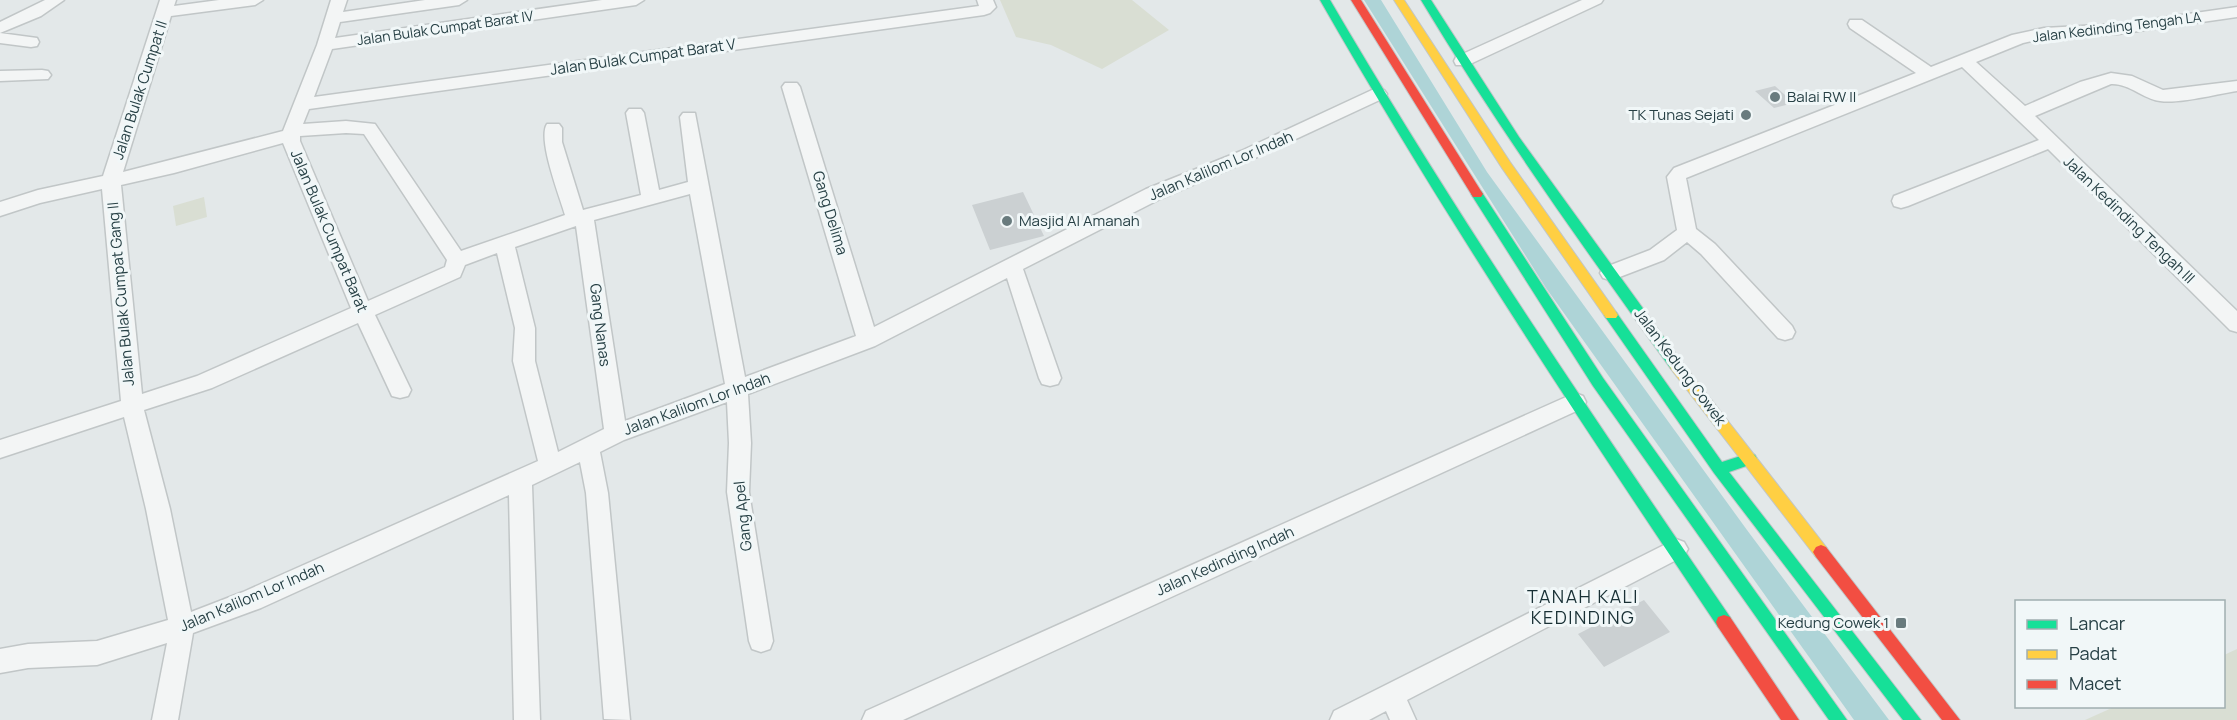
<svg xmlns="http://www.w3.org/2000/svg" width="2237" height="720" font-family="Manrope,sans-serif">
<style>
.green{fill:#d9ded3}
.water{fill:#aed4d7}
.building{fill:#cbd0d2}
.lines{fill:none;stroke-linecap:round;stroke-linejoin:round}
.street-casing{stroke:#c1c6c7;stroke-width:3}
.fast-casing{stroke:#c1c6c7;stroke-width:2}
.slow-casing{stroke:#c1c6c7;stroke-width:2}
.jam-casing{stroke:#c1c6c7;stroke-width:2}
.street{fill:#f3f5f5;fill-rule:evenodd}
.fast{fill:#16e098;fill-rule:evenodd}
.slow{fill:#ffcf43;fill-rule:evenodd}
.jam{fill:#f24e42;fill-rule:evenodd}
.poi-dot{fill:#697b7e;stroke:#f1f7f8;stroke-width:2}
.labels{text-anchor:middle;stroke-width:6;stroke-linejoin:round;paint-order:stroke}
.far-street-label{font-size:14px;fill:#274045;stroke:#f1f7f8}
.street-label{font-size:15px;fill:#274045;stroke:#f1f7f8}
.poi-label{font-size:15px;fill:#274045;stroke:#f1f7f8;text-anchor:start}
.quarter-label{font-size:18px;letter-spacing:1.5px;fill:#193035;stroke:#f1f7f8}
</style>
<rect width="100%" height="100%" fill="#e3e8e9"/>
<path class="green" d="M1000 0H1132L1169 30 1102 69 1051 45 1016 37Z
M204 197 207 217 176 226 173 206Z
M2237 649V720H2085L2114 707 2224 706V655Z"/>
<path class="water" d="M1364 0H1381L1487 172 1747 530 1889 720H1854L1546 288Z"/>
<path class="building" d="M1775 86 1794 103 1774 108 1755 91Z
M1023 192 1044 236 990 250 972 205Z
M1644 600 1670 632 1604 667 1578 634Z"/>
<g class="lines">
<g class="street-casing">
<path id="street" d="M45 0H64L41 16 0 33 37 38 39 42 37 46 31 47 0 43V22Z
M160 0H176L174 6 219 0H263L255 5 171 16 123 172 283 131 317 45 331 0H347L343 12 425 0H467L459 5 340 22 335 38 602 0H644L636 5 332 49 314 97 979 6 977 0H993L996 7 990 13 984 15 309 109 303 124 346 121 375 124 461 251 565 215C560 197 537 139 547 124H559L562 128V142L583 210 641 195 626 113 629 109H641L644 113 659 190 688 182 680 117 683 113H695L745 377 856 336 782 87 785 83H797L800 87 874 327 1146 189 1241 151 1372 90H1384L1387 94 1384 98 1253 159 1160 199 1023 269 1061 378 1058 384 1050 386 1042 384 1039 378 1007 278 875 346 748 394 751 443 749 492 773 641 770 649 761 652 752 649 749 641 727 492 729 443 727 402 624 440 600 452 608 493 630 720 604 719 586 493 580 462 532 485 540 720H514L509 495 261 608 193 633 178 720H152L167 643 97 665 28 668 0 673V649L28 644 97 641 168 620 146 509 124 417 0 458V440L121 401 102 189 40 203 0 216V202L38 190 103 176ZM346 133 364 134 447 260 445 267 368 301 300 141V136ZM283 143 351 308 197 376 142 394 121 185 174 173ZM690 194 725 384 625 421 594 220ZM576 226 604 429 558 452 535 361V328L515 247ZM497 253 515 328 513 361 538 461 243 592 191 612 170 509 144 410 212 388 358 323 392 396 400 398 408 396 411 390 375 315 460 277 465 265Z
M1582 0H1603L1601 3 1468 65H1456L1454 61 1456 57Z
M2237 7V17L2118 34 2044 38 2023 43 1976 62 2025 106 2080 82 2111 73 2132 76 2163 90 2237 81V91C2217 94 2179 104 2160 101 2143 99 2129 83 2111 84L2035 116 2237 311V332L2230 330 2048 149 1908 206 1901 208 1894 206 1892 201 1894 196 2039 140 1962 67 1686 178 1696 229 1715 244 1792 326 1795 332 1792 338 1785 340 1778 338 1701 254 1687 242 1664 260 1617 278 1610 280 1603 278 1600 273 1603 268 1650 250 1677 230 1667 177 1674 168 1916 73 1850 28 1848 24 1850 20H1862L1931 67 2012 35 2044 28 2118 24Z
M42 70 48 71 51 75 48 79 0 81V71Z
M1575 393 1583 396 1586 402 1583 408 903 720H862L866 711Z
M1676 539 1684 542 1688 549 1684 556 1407 700 1416 720H1390L1386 711 1369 720H1330L1334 711Z"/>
</g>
<g class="fast-casing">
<path id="fast" d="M1320 0H1330C1454 212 1591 414 1730 617L1732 622 1730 627 1724 629 1718 627C1580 421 1443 215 1320 0Z
M1421 0H1431L1519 137 1681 361 1683 365 1681 369H1671C1584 248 1498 128 1421 0Z
M1477 190 1481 191 1603 378 1847 720H1829L1593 386 1471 194Z
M1611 310 1616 312 1722 462 1750 453 1755 455 1757 459 1755 463 1729 472 1921 720H1903L1714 473 1606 318 1604 315Z"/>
</g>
<g class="slow-casing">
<path id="slow" d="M1394 0H1404L1510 162 1616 312 1618 315 1616 318H1606L1502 168Z
M1676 360 1681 361 1826 547 1829 552 1826 557 1821 559 1816 557 1671 369 1669 365 1671 361Z"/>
</g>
<g class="jam-casing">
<path id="jam" d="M1351 0H1361L1481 191 1483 194 1481 197H1473Z
M1821 545 1826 547 1960 720H1942L1816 557 1813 552 1816 547Z
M1724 615 1730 617 1799 720H1781L1718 627 1716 622 1718 617Z"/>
</g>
<use href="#street" class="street"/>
<use href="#fast" class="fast"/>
<use href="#slow" class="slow"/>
<use href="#jam" class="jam"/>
</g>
<g class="poi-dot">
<circle cx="1775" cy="97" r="6"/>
<circle cx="1746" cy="115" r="6"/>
<circle cx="1007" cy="221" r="6"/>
<rect x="1895" y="617" width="12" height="12" rx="3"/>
</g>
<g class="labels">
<g class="far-street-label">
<text transform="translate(2117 27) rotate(-7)" y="5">Jalan Kedinding Tengah LA</text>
<text transform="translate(445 28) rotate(-8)" y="5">Jalan Bulak Cumpat Barat IV</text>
</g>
<g class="street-label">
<text transform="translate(643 57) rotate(-8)" y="5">Jalan Bulak Cumpat Barat V</text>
<text transform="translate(140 90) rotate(-72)" y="5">Jalan Bulak Cumpat II</text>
<text transform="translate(1221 166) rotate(-23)" y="5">Jalan Kalilom Lor Indah</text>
<text transform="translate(830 213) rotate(73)" y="5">Gang Delima</text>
<text transform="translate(2129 220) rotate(44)" y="5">Jalan Kedinding Tengah III</text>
<text transform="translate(329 231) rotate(67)" y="5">Jalan Bulak Cumpat Barat</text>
<text transform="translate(121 294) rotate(-95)" y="5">Jalan Bulak Cumpat Gang II</text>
<text transform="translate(600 325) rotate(83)" y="5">Gang Nanas</text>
<text transform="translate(1680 367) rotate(53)" y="5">Jalan Kedung Cowek</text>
<text transform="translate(697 404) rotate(-20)" y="5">Jalan Kalilom Lor Indah</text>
<text transform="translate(743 516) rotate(-96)" y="5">Gang Apel</text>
<text transform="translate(1225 561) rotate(-24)" y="5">Jalan Kedinding Indah</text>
<text transform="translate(252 597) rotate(-23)" y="5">Jalan Kalilom Lor Indah</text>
</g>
<g class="poi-label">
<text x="1787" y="102">Balai RW II</text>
<text x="1734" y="120" text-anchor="end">TK Tunas Sejati</text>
<text x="1019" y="226">Masjid Al Amanah</text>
<text x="1889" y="628" text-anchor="end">Kedung Cowek 1</text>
</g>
<g class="quarter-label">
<text x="1583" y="603">TANAH KALI<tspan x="1583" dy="21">KEDINDING</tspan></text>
</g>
</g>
<rect x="2015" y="600" width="210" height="108" fill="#f1f7f8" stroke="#a0aeb0" stroke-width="1.5"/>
<rect x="2027" y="620" width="30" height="9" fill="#16e098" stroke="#a0aeb0" stroke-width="1.5"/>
<text x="2069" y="630" font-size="18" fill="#274045">Lancar</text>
<rect x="2027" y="650" width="30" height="9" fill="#ffcf43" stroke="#a0aeb0" stroke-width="1.5"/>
<text x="2069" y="660" font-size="18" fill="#274045">Padat</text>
<rect x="2027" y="680" width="30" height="9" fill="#f24e42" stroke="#a0aeb0" stroke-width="1.5"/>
<text x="2069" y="690" font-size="18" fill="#274045">Macet</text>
</svg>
